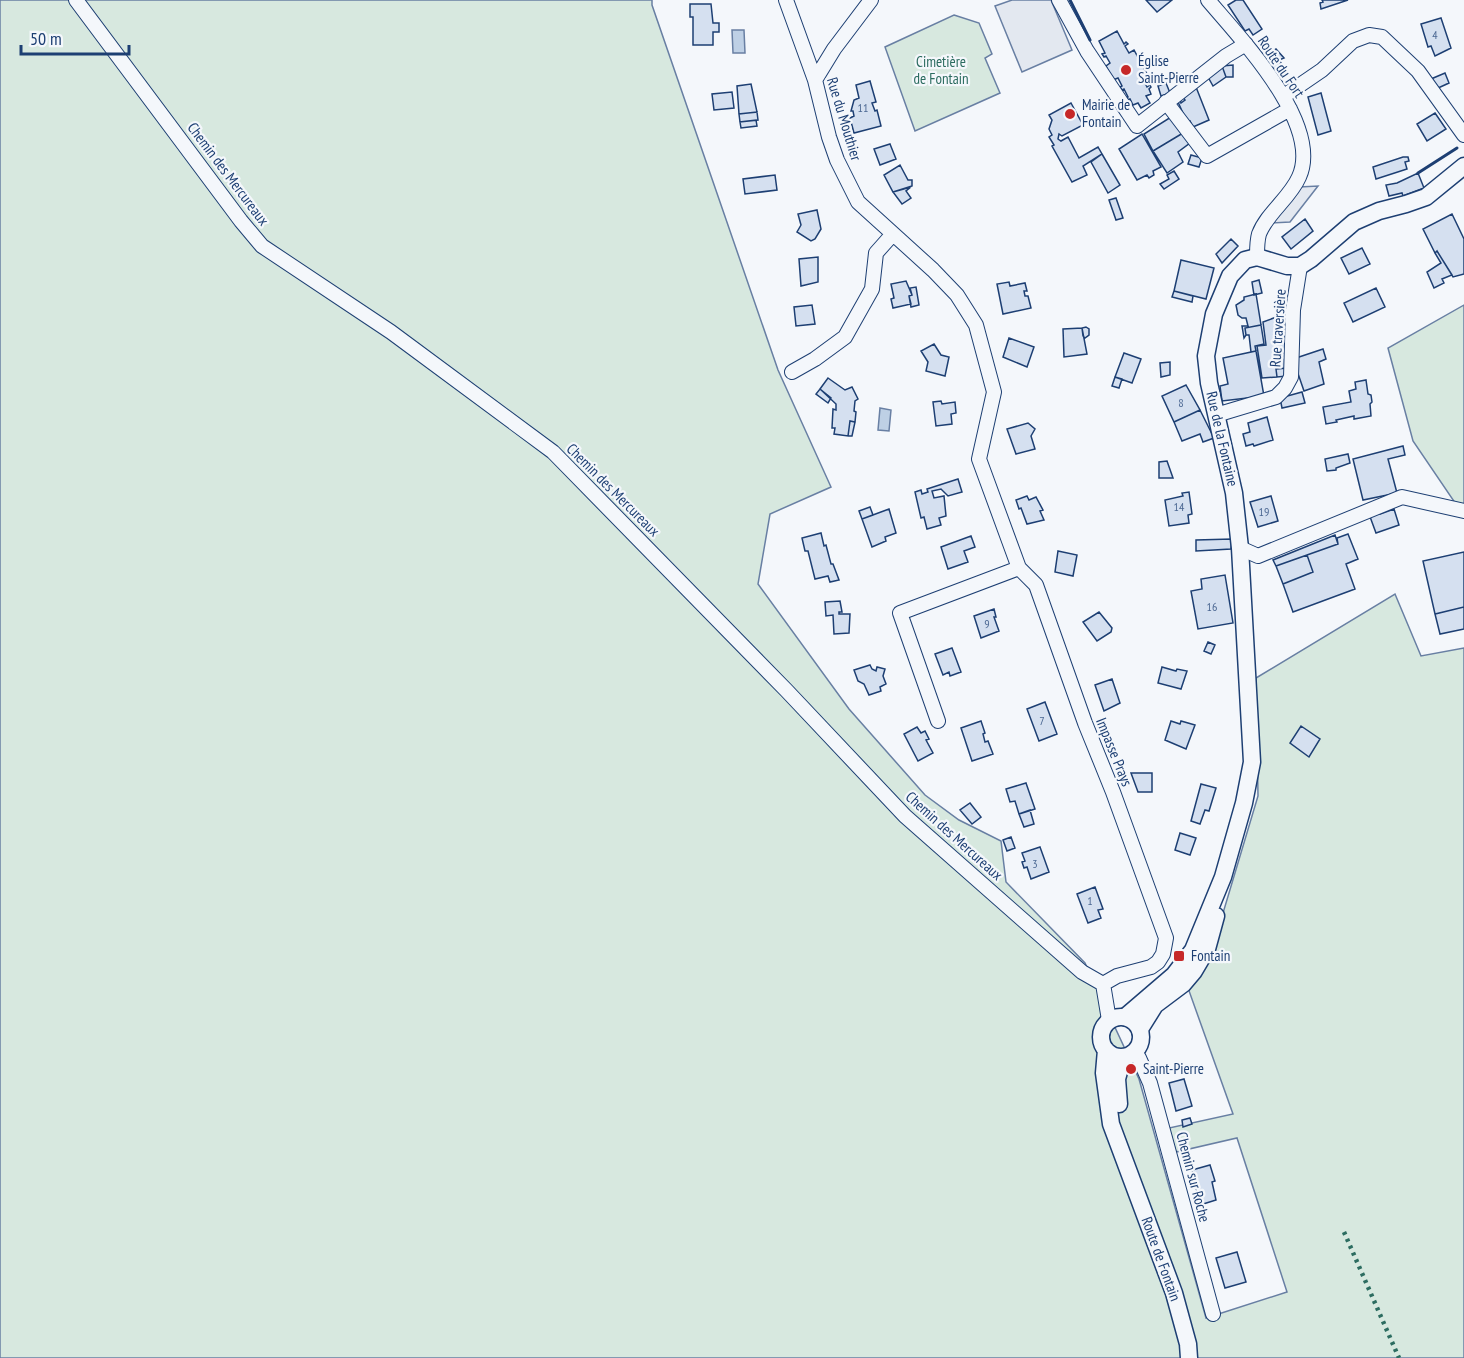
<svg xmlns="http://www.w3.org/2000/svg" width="1464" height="1358" font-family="'PT Sans Narrow',sans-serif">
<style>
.green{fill:#d7e8df;stroke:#687fa3;stroke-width:1.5}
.parking{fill:#e3e8f0;stroke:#687fa3;stroke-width:1.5}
.water{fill:#bed0e5;stroke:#687fa3;stroke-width:1.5}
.building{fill:#d5e0f0;stroke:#1d3f73;stroke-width:1.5}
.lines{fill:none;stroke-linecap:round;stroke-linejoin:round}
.minor-casing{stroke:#1d3f73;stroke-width:16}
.tertiary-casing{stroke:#1d3f73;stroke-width:19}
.minor{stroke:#f4f7fb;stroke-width:14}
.tertiary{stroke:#f4f7fb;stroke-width:16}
.hedge{stroke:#2c6c60;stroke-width:4.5;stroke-dasharray:3 4.5;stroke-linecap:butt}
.wall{stroke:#1d3f73;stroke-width:3}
.poi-dot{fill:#c62828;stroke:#f4f7fb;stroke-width:2}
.labels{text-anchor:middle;stroke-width:4.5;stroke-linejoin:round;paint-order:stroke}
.number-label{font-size:12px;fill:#4b6792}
.poi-label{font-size:15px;fill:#1d3f73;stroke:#f4f7fb;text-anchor:start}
.park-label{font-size:15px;fill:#2c6c60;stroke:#f4f7fb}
.street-label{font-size:15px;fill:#1d3f73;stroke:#f4f7fb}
</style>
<rect width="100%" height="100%" fill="#f4f7fb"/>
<path class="green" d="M0 0H652V5L778 370 831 487 770 514 758 584 849 709 925 795 959 820 1001 841 1006 882 1085 963 1139 1079 1206 1318 1287 1292 1237 1138 1176 1152 1169 1128 1233 1114 1188 988 1209 960 1258 796 1256 678 1395 594 1421 656 1464 648V1358H0Z
M954 15 979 23 992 54 985 58 1000 93 915 131 885 47Z
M1464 305V516L1413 441 1388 348Z"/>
<path class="parking" d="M1012 0H1051L1072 50 1022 72 995 6Z
M1318 186 1290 222 1272 223 1299 187Z"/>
<path class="water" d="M732 30H744L745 53H733Z
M880 408 891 410 889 431 878 430Z"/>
<path class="building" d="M1146 0H1172L1157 12Z
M1236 0H1243L1262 29 1253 35 1249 29 1245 31 1228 5Z
M1322 0H1348L1321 9 1320 3 1323 2Z
M690 4H711L713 23H719V32H713V45H693V17H690Z
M1441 18 1451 48 1435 56 1431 46 1428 47 1421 24Z
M1117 31 1124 44 1126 42 1128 44 1125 46 1129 53 1134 50 1147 74 1143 79 1147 87 1150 85 1151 87 1149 89 1151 94 1146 96 1150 103 1141 108 1138 103 1133 105 1130 99 1127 100 1126 98 1128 97 1124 89 1122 90 1120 87 1122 86 1118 78 1113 80 1106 66 1110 63 1106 56 1104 57 1102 54 1105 53 1099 41Z
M1276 49 1284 58 1279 60 1281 63 1278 65 1284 75 1276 80 1262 58Z
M1233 65V77H1226L1222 66Z
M1222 66 1226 77 1213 86 1208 77Z
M1445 73 1449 83 1436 89 1431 79Z
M870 81 876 102 872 103 875 111 877 110 881 126 854 133 850 118 854 116 853 111H851L854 100 859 98 856 85Z
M1166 83 1170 93 1161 96 1158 86Z
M751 84 757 112 739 114 737 86Z
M1196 87 1209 120 1193 127 1190 121 1187 122 1178 102 1180 99 1181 103 1185 100 1183 97Z
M732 92 734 108 714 110 712 94Z
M1321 93 1331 131 1318 135 1308 97Z
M1071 103 1083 125 1062 136 1059 134 1058 139 1061 141 1068 137 1079 158 1098 147 1102 154 1083 166 1087 175 1072 182 1052 146 1054 145 1049 137 1052 135 1049 129 1052 120 1049 115Z
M757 112 758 120 740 122 739 114Z
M1435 113 1446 129 1427 141 1417 124Z
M1171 117 1183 133 1153 151 1144 134Z
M756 120 757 126 741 128 740 122Z
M1183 133 1190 143 1178 152 1183 162 1167 173 1153 151Z
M1142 134 1161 167 1153 171 1154 175 1149 178 1147 175 1137 180 1119 149Z
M890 144 896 159 880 165 874 149Z
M1102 154 1120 185 1108 193 1091 162Z
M1191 155 1202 158 1199 167 1188 164Z
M1403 157H1408L1409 161 1405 162 1407 169 1376 179 1373 167Z
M900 165 908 180H912V186L893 192 884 175Z
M1174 171 1179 179 1164 189 1160 184 1169 179 1167 175Z
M1418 173 1424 188 1403 196 1402 193 1389 196 1386 185 1397 183Z
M775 175 777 190 745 194 743 179Z
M911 187 906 191 911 198 902 204 893 192Z
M1116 198 1123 218 1116 220 1109 200Z
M817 210 821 229 815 239 811 241 797 232 801 225 798 214Z
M1452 214 1464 239V274L1453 277 1437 251 1435 253 1423 229Z
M1305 219 1313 231 1291 249 1282 237Z
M1231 239 1238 246 1222 263 1216 254Z
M1362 248 1370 264 1349 274 1341 258Z
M1437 251 1452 275 1442 279 1444 283 1434 288 1427 272 1441 263 1435 253Z
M818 257V282L801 286 799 259Z
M1181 260 1214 268 1206 299 1174 291Z
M1259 280 1262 293 1254 295 1252 282Z
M906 281 912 295 909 296 911 304 893 308 891 299 894 298 891 284Z
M1009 282 1010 286 1025 283 1027 291H1024L1025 296H1028L1031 308 1003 314 997 284Z
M916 287 919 305 911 307 909 296 912 295 910 288Z
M1376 288 1385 307 1353 322 1344 303Z
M1174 291 1193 296 1192 302 1172 297Z
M1256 294 1261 325 1245 328 1246 335 1244 338 1242 326H1248L1246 318H1242L1238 315 1236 305 1244 300V297Z
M812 305 815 324 796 326 794 307Z
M1282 315 1287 368 1276 369 1277 377 1262 378 1257 346 1266 345 1263 322Z
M1261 325 1264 344 1255 346 1256 351 1251 352 1249 335H1246L1245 328Z
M1086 327 1089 329V335L1085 338 1083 336 1082 328Z
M1082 328 1087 354 1064 357 1063 329Z
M1009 338 1034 347 1027 367 1003 357Z
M934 344 941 355 949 357 945 376 926 371 928 362 921 351Z
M1323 349 1326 359 1319 362 1324 384 1304 391 1293 359Z
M1256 351 1264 396 1222 401 1220 386 1228 384 1223 358Z
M1124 353 1141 359 1132 383 1115 377Z
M1170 362V375L1161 377 1160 363Z
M1287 368V376L1277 377 1276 369Z
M1115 377 1122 379 1119 388 1112 386Z
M828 378 845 390 852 387 858 399 855 401 854 411 856 412 855 422 850 421 848 436 834 434 835 428H832L833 409 836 410V404L820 389Z
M1366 380 1368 394 1371 395 1372 402 1370 404 1371 416 1354 419V416L1336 420 1337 422 1326 424 1323 407 1351 402 1349 391 1356 389 1355 382Z
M1186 385 1200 410 1174 422 1162 396Z
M820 389 831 398 828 403 816 394Z
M1302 392 1305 403 1282 408 1280 398Z
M941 401 942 404 955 402 956 413 951 414 952 424 936 426 933 402Z
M1200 410 1214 438 1203 442 1200 434 1182 441 1174 422Z
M1267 417 1273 440 1254 446 1253 444 1246 446 1243 434 1250 432 1248 423Z
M850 421 855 422 852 436H848Z
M1028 423 1035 429 1031 436 1035 449 1016 454 1007 429Z
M1403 446 1405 455 1388 459 1397 493 1363 500 1353 459Z
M1348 454 1350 463 1336 468V470L1327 471 1325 459Z
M1167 461 1173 478H1159V462Z
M958 479 962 492 948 496 941 489 932 491 934 498 944 496 946 516 939 518 941 525 927 529 924 517 921 518 915 492 921 490 922 494 928 492 927 489Z
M1189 492 1192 514 1188 515 1189 523 1169 526 1165 500 1183 496 1182 493Z
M1027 496 1029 500 1036 497 1043 510 1040 511 1044 520 1027 524 1021 508 1019 509 1016 500Z
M1271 496 1278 521 1258 527 1250 502Z
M870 507 873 515 862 519 859 511Z
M889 509 896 533 885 537 886 541 872 547 862 519Z
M1394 509 1399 525 1376 533 1369 514 1378 511 1380 514Z
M821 533 824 546 826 545 831 564H833L839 580 830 582 828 576 815 579 808 551H805L802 538Z
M1348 534 1358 559 1346 564 1355 589 1293 612 1283 584 1313 572 1307 555 1338 544 1337 538Z
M1335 535 1338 544 1276 566 1273 560Z
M971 536 975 547 964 551 968 562 948 569 941 547Z
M1232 539 1231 549 1196 551V540Z
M1058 551 1077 555 1073 576 1055 572Z
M1464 552V607L1435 614 1423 561Z
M1307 555 1313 572 1283 584 1276 566Z
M1225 575 1233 623 1198 629 1191 591 1202 589 1201 579Z
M840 601 842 612H839V614H850L849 633 834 634 833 615 826 616 825 602Z
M1464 607V629L1440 634 1435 614Z
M994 609 996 617H994L999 631 981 638 974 616Z
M1099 612 1112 628 1111 632 1097 641 1083 622Z
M1208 642 1215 645 1211 654 1204 651Z
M952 648 961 672 950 676 949 672 943 675 935 654Z
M870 665 872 669 876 671 877 667 885 669 883 676 886 684 880 687 881 691 869 695 864 684 858 681 854 670Z
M1162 667 1176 671 1177 669 1187 671 1181 689 1158 683Z
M1112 679 1120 703 1104 711 1095 685Z
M1045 702 1057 734 1039 741 1027 709Z
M981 721 985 733 983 734 985 742 988 741 993 754 972 761 961 728Z
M1171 721 1180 724 1181 721 1195 725 1186 749 1165 740Z
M1301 726 1320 739 1309 757 1290 743Z
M917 727 921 733 925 731 929 739 926 740 933 753 918 761 904 734Z
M1131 773H1152V792H1138Z
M1026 783 1035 809 1019 814 1015 801 1010 802 1006 789Z
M1201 784 1216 788 1209 811 1205 810 1200 824 1191 821Z
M970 803 981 817 972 824 960 810Z
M1030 810 1034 824 1024 827 1019 814Z
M1180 833 1196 838 1190 855 1175 850Z
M1011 837 1015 848 1007 851 1003 840Z
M1040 847 1049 872 1031 879 1027 867 1024 868 1022 862 1025 861 1022 853Z
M1095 887 1103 909 1098 910 1101 918 1088 923 1077 894Z
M1184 1079 1192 1106 1176 1111 1169 1083Z
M1190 1118 1192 1124 1183 1127 1182 1120Z
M1210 1165 1215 1181 1212 1182 1216 1200 1200 1205 1192 1170Z
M1237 1252 1246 1282 1225 1288 1216 1258Z"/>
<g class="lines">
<g class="minor-casing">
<path id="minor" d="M76 0 241 221 262 246 391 332 553 452 787 691 905 816 1082 972 1103 984
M786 0 815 80 829 137 837 160 858 202 933 270 957 295 976 325 994 392 979 459 1019 568 1036 585 1085 723 1113 792 1166 938 1163 954 1158 962 1151 967 1117 976 1103 984
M1059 0 1087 51 1137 126 1226 56 1246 44
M1208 0C1240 38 1323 124 1299 177 1290 198 1267 213 1259 234 1257 241 1257 249 1257 257
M815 80 834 49 871 0
M1284 96 1322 70 1353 41 1369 35 1382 37 1418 71 1464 135
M1166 102 1207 156 1290 109
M792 372 815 359 845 337 872 289 876 253 892 235
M1216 415 1276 397 1285 388 1291 377 1293 310 1300 266
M1240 548 1258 556 1402 497 1464 511
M938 721 900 613 1019 568
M1103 984 1109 1020
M1132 1053 1139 1058 1150 1083 1213 1314"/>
</g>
<g class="tertiary-casing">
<path id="tertiary" d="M1101 1037a20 20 0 1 1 40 0a20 20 0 1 1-40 0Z
M1125 1017 1174 975 1193 950 1223 877 1244 803 1252 762 1240 548 1234 493 1209 383 1206 356 1214 314 1230 276 1245 260 1257 257 1287 266H1300L1311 259 1354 222 1379 211 1406 204 1426 197 1464 166
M1140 1029 1155 1005 1183 984 1194 971 1207 949 1216 916
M1106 1050 1104 1073 1111 1124 1174 1293 1188 1344 1189 1358
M1119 1104 1117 1079 1123 1057"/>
</g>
<use href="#minor" class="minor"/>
<use href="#tertiary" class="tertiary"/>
<path class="hedge" d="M1344 1232 1399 1358"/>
<path class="wall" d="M1070 0 1090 40
M1418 173 1457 148"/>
</g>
<g class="poi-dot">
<circle cx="1126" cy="70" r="6"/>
<circle cx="1070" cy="114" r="6"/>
<rect x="1173" y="950" width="12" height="12" rx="3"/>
<circle cx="1131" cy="1069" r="6"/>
</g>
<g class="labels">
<g class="number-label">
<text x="1435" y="39">4</text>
<text x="863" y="112">11</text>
<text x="1181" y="407">8</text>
<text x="1179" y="511">14</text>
<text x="1264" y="516">19</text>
<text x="1212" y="611">16</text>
<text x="987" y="628">9</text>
<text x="1042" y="725">7</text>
<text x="1035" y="868">3</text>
<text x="1090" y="905">1</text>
</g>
<g class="poi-label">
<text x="1138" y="66">Église<tspan x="1138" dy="17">Saint-Pierre</tspan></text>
<text x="1082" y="110">Mairie de<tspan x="1082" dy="17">Fontain</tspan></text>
<text x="1191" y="961">Fontain</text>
<text x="1143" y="1074">Saint-Pierre</text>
</g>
<g class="park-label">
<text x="941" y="67">Cimetière<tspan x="941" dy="17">de Fontain</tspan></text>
</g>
<g class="street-label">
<text transform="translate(1281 67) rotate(56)" y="5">Route du Fort</text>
<text transform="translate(844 119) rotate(73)" y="5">Rue du Mouthier</text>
<text transform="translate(228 174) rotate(53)" y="5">Chemin des Mercureaux</text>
<text transform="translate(1278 328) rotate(-86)" y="5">Rue traversière</text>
<text transform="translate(1222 439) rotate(77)" y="5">Rue de la Fontaine</text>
<text transform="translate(613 490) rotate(45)" y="5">Chemin des Mercureaux</text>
<text transform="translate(1114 752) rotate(68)" y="5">Impasse Prays</text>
<text transform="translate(954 836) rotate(42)" y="5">Chemin des Mercureaux</text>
<text transform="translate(1193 1177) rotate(75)" y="5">Chemin sur Roche</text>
<text transform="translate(1161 1259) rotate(70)" y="5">Route de Fontain</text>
</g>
</g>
<path d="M21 45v9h108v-9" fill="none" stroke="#1d3f73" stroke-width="3"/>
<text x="30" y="45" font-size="18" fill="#1d3f73" stroke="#f4f7fb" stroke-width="4.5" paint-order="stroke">50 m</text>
</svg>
